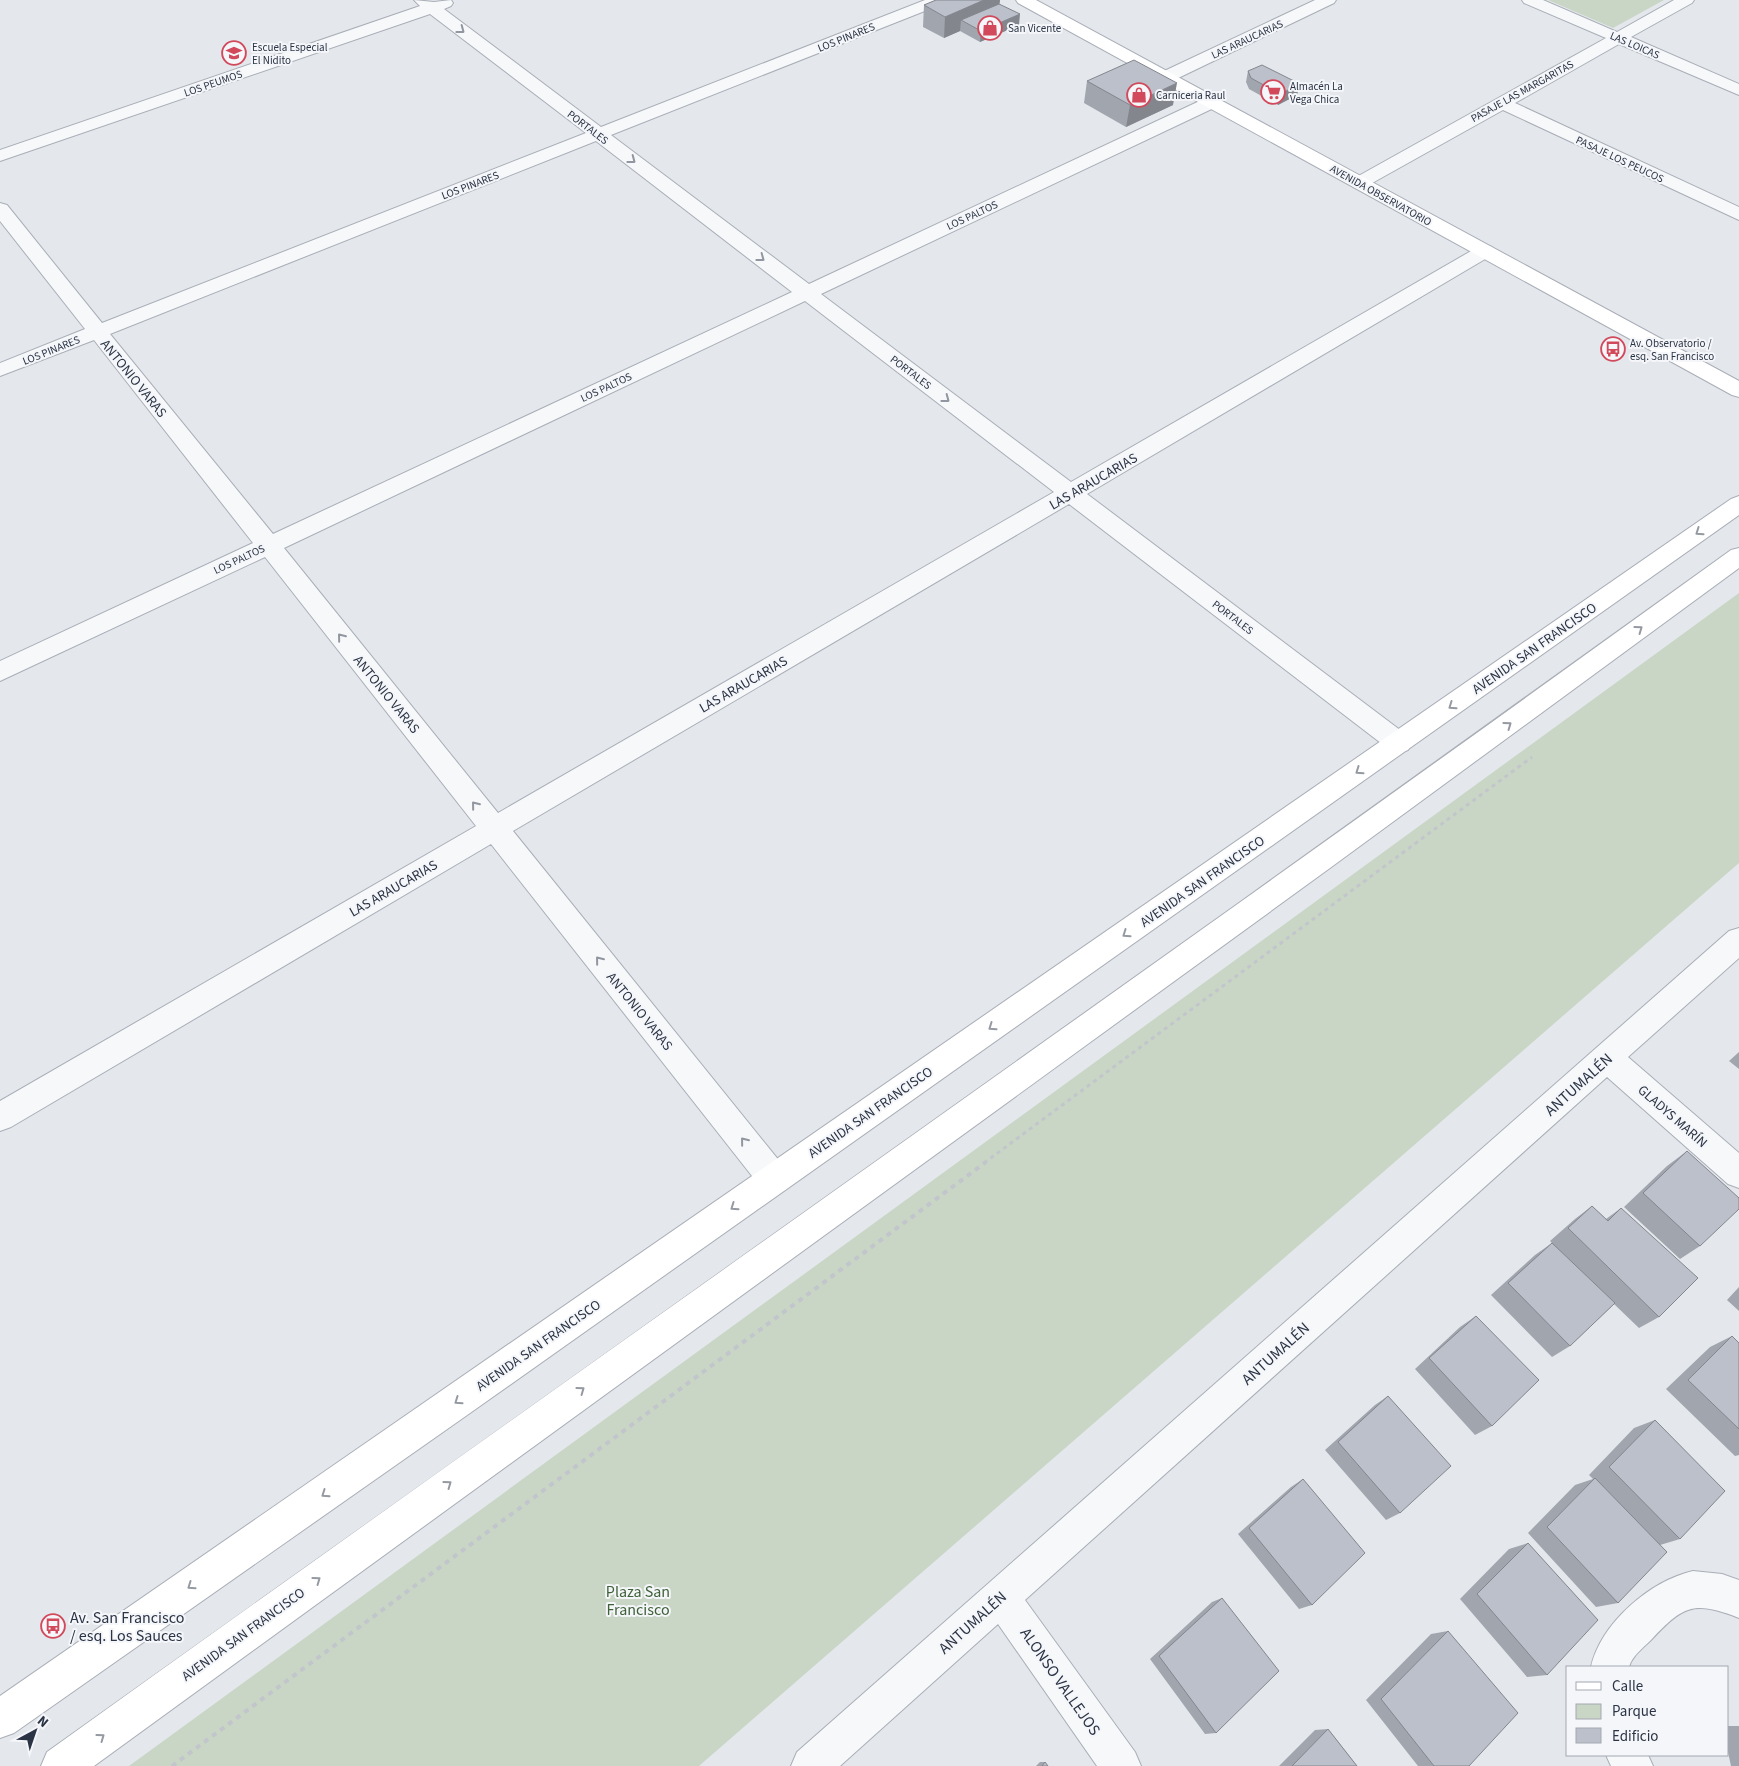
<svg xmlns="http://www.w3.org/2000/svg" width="1739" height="1766" font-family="'Source Sans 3',sans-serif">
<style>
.green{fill:#c9d6c5}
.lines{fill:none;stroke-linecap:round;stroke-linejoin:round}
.street-casing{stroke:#a9aeb7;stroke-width:2}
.secondary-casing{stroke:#a9aeb7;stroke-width:2}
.path-far1{stroke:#c2c5cb;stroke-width:3;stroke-dasharray:4 4;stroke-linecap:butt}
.path{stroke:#c2c5cb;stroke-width:4;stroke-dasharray:5 5;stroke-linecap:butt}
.street{fill:#f7f8fa;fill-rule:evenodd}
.secondary{fill:#fff;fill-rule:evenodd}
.wall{fill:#a1a5ae}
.shaded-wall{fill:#83868d}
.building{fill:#bbc0ca;stroke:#83868d}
.oneway{stroke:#9196a0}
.oneway2{stroke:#959aa2}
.labels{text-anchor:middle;stroke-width:4;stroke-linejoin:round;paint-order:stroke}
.far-poi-label{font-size:11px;fill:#2b3445;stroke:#f4f6f9;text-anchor:start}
.far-street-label{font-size:11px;fill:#2b3445;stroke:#f4f6f9}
.street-label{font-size:14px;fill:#2b3445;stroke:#f4f6f9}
.near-street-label{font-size:16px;fill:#2b3445;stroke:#f4f6f9}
.near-park-label{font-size:16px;fill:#3f6138;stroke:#f4f6f9}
.near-poi-label{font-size:16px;fill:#2b3445;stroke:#f4f6f9;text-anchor:start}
</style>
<rect width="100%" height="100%" fill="#e4e7ec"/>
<path class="green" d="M1548 0H1664L1613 28Z
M1739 593V863L699 1766H129Z"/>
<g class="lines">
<g class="street-casing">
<path id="street" d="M414 0 434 2 451 0 453 3 451 6 444 9 601 127 925 0H947L945 3 611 135 809 284 1206 98H1218L1221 102 1218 106 821 294 1071 482 1478 247 1485 245 1492 247 1495 251 1492 255 1087 494 1408 736 1412 743 1408 750 1399 753 1390 750 1069 504 513 831 785 1168 790 1179 785 1190 774 1194 763 1190 491 844 11 1127 0 1131V1101L476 826 265 557 0 681V661L253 543 94 340 0 376V363L85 329 0 221V203L7 205 102 323 586 133 430 14 0 161V150L420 6ZM596 141 792 292 273 534 110 334ZM805 301 1054 492 498 813 284 548Z
M1315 0H1336L1334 3 1172 81H1160L1158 77 1160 73Z
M1522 0H1543L1617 32 1674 0H1694L1692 3 1631 37 1739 84V95L1619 44 1515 103 1739 207V220L1503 110 1365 187 1359 188 1353 187 1350 183 1353 179 1606 38 1524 3Z
M1739 928V958L1628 1057 1739 1153V1188L1728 1184 1607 1077 1025 1600 1135 1752 1141 1766H1097L998 1624 840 1766H791L797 1752 1729 931Z
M1693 1571 1722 1574 1739 1580V1618C1693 1600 1683 1606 1651 1640 1643 1648 1632 1656 1629 1667H1591C1601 1623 1650 1581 1693 1571Z
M1606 1755H1648L1653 1766H1611Z"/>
</g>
<g class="secondary-casing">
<path id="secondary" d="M1016 0H1036L1739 381V397L1732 395 1018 3Z
M1739 496V515L463 1418 14 1733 0 1738V1696L1731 499Z
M1739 548V568L1330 868 94 1766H41L47 1752C607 1350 1172 954 1731 550Z"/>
</g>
<path class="path-far1" d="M984 1163 1532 757"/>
<path class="path" d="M172 1766 986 1162"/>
<use href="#street" class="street"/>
<use href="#secondary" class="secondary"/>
</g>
<path class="wall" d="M936 0H1000L999 4 1019 25 980 42 960 31 944 38 923 27 924 5Z
M1248 71 1297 95 1278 105 1249 89 1246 82Z
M1087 81 1173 105 1126 127 1084 103Z
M1739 1052V1069L1729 1061Z
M1687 1151 1700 1246 1680 1259 1624 1207 1667 1166Z
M1592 1206 1606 1219 1621 1208 1659 1317 1639 1328 1614 1304 1570 1346 1552 1357 1491 1295 1535 1255 1552 1243 1565 1256 1550 1241 1575 1219Z
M1739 1287V1311L1727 1300Z
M1476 1316 1492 1426 1475 1435 1415 1369 1460 1327Z
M1732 1336 1739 1343V1455L1735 1456 1666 1389 1710 1347Z
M1388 1396 1400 1513 1386 1520 1325 1450 1375 1405Z
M1655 1420 1680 1539 1660 1545 1618 1603 1596 1607 1528 1533 1575 1485 1593 1479 1589 1475 1634 1428Z
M1303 1479 1312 1605 1299 1609 1238 1534 1291 1487Z
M1528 1543 1547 1675 1527 1677 1460 1599 1509 1549Z
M1222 1598 1216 1733 1205 1734 1150 1659 1212 1602Z
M1448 1631 1469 1766H1418L1366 1700 1431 1634Z
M1728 1726H1739V1766H1731L1728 1752Z
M1328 1729 1357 1766H1279L1315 1730Z
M1040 1762H1045L1048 1766H1036Z"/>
<path class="shaded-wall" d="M984 0H1000L998 15 961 20 960 31 944 38 945 17Z
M1020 14 1019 25 980 42 981 31Z
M1177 83 1173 105 1126 127 1130 105Z
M1300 84 1297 95 1278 105 1280 94Z"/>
<path class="building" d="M936 0H984L945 17 924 5Z
M999 4 1020 14 981 31 961 20Z
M1134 60 1177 83 1130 105 1087 81Z
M1262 65 1300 84 1280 94 1251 78 1248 71Z
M1687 1151 1739 1198V1209L1700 1246 1643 1193Z
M1592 1206 1608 1221 1621 1208 1698 1278 1659 1317 1568 1228Z
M1552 1243 1615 1303 1570 1346 1508 1283Z
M1476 1316 1539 1380 1492 1426 1429 1358Z
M1732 1336 1739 1343V1429L1688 1380Z
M1388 1396 1451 1466 1400 1513 1338 1442Z
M1655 1420 1725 1491 1680 1539 1609 1467Z
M1595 1478 1667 1552 1618 1603 1547 1527Z
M1303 1479 1365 1553 1312 1605 1249 1528Z
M1528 1543 1598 1620 1547 1675 1477 1594Z
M1222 1598 1279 1671 1216 1733 1159 1656Z
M1448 1631 1518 1713 1469 1766H1434L1381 1699Z
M1328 1729 1357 1766H1292Z
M1045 1762 1048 1766H1042Z"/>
<defs><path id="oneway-chevron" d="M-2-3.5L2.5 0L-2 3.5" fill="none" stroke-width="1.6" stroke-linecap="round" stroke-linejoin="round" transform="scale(1.25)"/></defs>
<g class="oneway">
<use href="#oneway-chevron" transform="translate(461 30) rotate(37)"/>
<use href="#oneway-chevron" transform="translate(632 160) rotate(37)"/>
<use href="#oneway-chevron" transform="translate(761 258) rotate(37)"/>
<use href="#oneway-chevron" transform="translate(946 399) rotate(37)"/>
<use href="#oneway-chevron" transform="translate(341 637) rotate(-129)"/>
<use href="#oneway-chevron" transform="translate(475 805) rotate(-129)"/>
<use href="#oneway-chevron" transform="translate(599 960) rotate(-129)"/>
<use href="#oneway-chevron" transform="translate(744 1141) rotate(-129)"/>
</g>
<g class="oneway2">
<use href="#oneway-chevron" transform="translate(1699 532) rotate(145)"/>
<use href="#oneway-chevron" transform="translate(1639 629) rotate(-36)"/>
<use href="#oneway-chevron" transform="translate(1452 706) rotate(145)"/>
<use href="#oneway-chevron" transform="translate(1508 725) rotate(-36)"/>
<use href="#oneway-chevron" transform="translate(1359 771) rotate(145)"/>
<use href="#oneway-chevron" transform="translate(1126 934) rotate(145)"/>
<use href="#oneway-chevron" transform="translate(992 1027) rotate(145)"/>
<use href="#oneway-chevron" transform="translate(734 1207) rotate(145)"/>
<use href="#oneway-chevron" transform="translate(581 1390) rotate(-36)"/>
<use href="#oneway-chevron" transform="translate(458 1401) rotate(145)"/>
<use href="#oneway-chevron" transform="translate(448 1484) rotate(-36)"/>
<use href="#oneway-chevron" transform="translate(325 1494) rotate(145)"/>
<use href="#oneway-chevron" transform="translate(317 1580) rotate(-36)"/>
<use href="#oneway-chevron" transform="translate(191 1586) rotate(145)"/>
<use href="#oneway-chevron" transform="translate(101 1737) rotate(-36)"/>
</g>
<defs>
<g id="shop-ring" transform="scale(1.25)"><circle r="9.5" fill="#f4f6f9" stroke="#d1495b" stroke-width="1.5"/><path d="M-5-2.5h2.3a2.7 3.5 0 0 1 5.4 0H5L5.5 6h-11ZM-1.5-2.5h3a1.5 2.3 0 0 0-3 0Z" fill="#d1495b"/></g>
<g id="school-ring" transform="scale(1.25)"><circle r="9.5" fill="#f4f6f9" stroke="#d1495b" stroke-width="1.5"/><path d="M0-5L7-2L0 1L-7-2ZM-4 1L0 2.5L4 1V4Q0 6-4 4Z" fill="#d1495b"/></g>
<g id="supermarket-ring" transform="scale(1.25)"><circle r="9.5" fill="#f4f6f9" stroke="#d1495b" stroke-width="1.5"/><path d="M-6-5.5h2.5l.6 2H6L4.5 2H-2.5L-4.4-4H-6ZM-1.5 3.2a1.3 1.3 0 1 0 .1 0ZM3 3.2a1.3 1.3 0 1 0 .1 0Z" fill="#d1495b"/></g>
<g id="bus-ring" transform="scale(1.25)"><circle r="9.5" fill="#f4f6f9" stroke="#d1495b" stroke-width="1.5"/><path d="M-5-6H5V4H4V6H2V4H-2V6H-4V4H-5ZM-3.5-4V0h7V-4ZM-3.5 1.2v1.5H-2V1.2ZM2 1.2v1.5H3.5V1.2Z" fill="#d1495b"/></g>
</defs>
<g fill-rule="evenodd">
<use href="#shop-ring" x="990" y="28"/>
<use href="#school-ring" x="234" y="53"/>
<use href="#supermarket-ring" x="1273" y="92"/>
<use href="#shop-ring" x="1139" y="95"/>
<use href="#bus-ring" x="1613" y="349"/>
<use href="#bus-ring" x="53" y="1626"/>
</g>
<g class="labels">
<g class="far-poi-label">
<text x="1008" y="32">San Vicente</text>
<text x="252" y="51">Escuela Especial<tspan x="252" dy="13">El Nidito</tspan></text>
<text x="1290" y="90">Almacén La<tspan x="1290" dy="13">Vega Chica</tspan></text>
<text x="1156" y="99">Carniceria Raul</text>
<text x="1630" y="347">Av. Observatorio /<tspan x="1630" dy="13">esq. San Francisco</tspan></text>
</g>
<g class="far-street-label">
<text transform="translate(846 37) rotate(-22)" y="4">LOS PINARES</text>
<text transform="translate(1247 39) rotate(-25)" y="4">LAS ARAUCARIAS</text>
<text transform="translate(1635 45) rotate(23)" y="4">LAS LOICAS</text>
<text transform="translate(213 83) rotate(-19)" y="4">LOS PEUMOS</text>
<text transform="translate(1522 91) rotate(-29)" y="4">PASAJE LAS MARGARITAS</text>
<text transform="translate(588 127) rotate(37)" y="4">PORTALES</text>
<text transform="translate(1620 159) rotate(25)" y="4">PASAJE LOS PEUCOS</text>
<text transform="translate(470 185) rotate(-21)" y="4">LOS PINARES</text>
<text transform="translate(1381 195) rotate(29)" y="4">AVENIDA OBSERVATORIO</text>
<text transform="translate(972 215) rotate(-25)" y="4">LOS PALTOS</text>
<text transform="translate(51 350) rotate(-22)" y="4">LOS PINARES</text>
<text transform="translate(911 372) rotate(37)" y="4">PORTALES</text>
<text transform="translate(606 387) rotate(-25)" y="4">LOS PALTOS</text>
<text transform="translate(239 559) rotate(-25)" y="4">LOS PALTOS</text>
<text transform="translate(1233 617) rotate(37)" y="4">PORTALES</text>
</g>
<g class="street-label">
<text transform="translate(134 378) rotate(51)" y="5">ANTONIO VARAS</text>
<text transform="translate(1093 481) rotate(-30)" y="5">LAS ARAUCARIAS</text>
<text transform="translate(1534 648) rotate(-35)" y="5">AVENIDA SAN FRANCISCO</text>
<text transform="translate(743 684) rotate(-30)" y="5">LAS ARAUCARIAS</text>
<text transform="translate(387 694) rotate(51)" y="5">ANTONIO VARAS</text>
<text transform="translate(1202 881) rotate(-35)" y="5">AVENIDA SAN FRANCISCO</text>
<text transform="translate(393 888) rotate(-30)" y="5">LAS ARAUCARIAS</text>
<text transform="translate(640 1011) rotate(51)" y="5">ANTONIO VARAS</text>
<text transform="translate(870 1112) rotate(-35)" y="5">AVENIDA SAN FRANCISCO</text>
<text transform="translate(1673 1116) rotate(41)" y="5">GLADYS MARÍN</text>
<text transform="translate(538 1345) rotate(-35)" y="5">AVENIDA SAN FRANCISCO</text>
<text transform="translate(243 1634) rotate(-36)" y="5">AVENIDA SAN FRANCISCO</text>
</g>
<g class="near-street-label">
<text transform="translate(1578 1084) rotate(-42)" y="6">ANTUMALÉN</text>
<text transform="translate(1275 1353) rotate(-42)" y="6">ANTUMALÉN</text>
<text transform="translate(972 1622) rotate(-42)" y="6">ANTUMALÉN</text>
<text transform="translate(1061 1681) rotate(55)" y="6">ALONSO VALLEJOS</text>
</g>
<g class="near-park-label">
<text x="638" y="1597">Plaza San<tspan x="638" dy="18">Francisco</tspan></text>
</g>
<g class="near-poi-label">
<text x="70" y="1623">Av. San Francisco<tspan x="70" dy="18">/ esq. Los Sauces</tspan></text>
</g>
</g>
<rect x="1566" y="1666" width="162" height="90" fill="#f4f6f9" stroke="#a4a8b1"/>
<rect x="1576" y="1682" width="25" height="8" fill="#ffffff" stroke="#a4a8b1"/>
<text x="1612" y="1691" font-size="15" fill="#2b3445">Calle</text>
<rect x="1576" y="1704" width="25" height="15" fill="#c9d6c5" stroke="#a4a8b1"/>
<text x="1612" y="1716" font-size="15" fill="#2b3445">Parque</text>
<rect x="1576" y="1728" width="25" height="15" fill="#bbc0ca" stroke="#a4a8b1"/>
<text x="1612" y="1741" font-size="15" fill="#2b3445">Edificio</text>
<g transform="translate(35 1731) rotate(40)" stroke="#f4f6f9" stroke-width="4" paint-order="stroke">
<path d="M0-4L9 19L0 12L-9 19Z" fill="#2b3445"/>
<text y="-8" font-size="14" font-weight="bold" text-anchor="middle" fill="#2b3445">N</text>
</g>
</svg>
